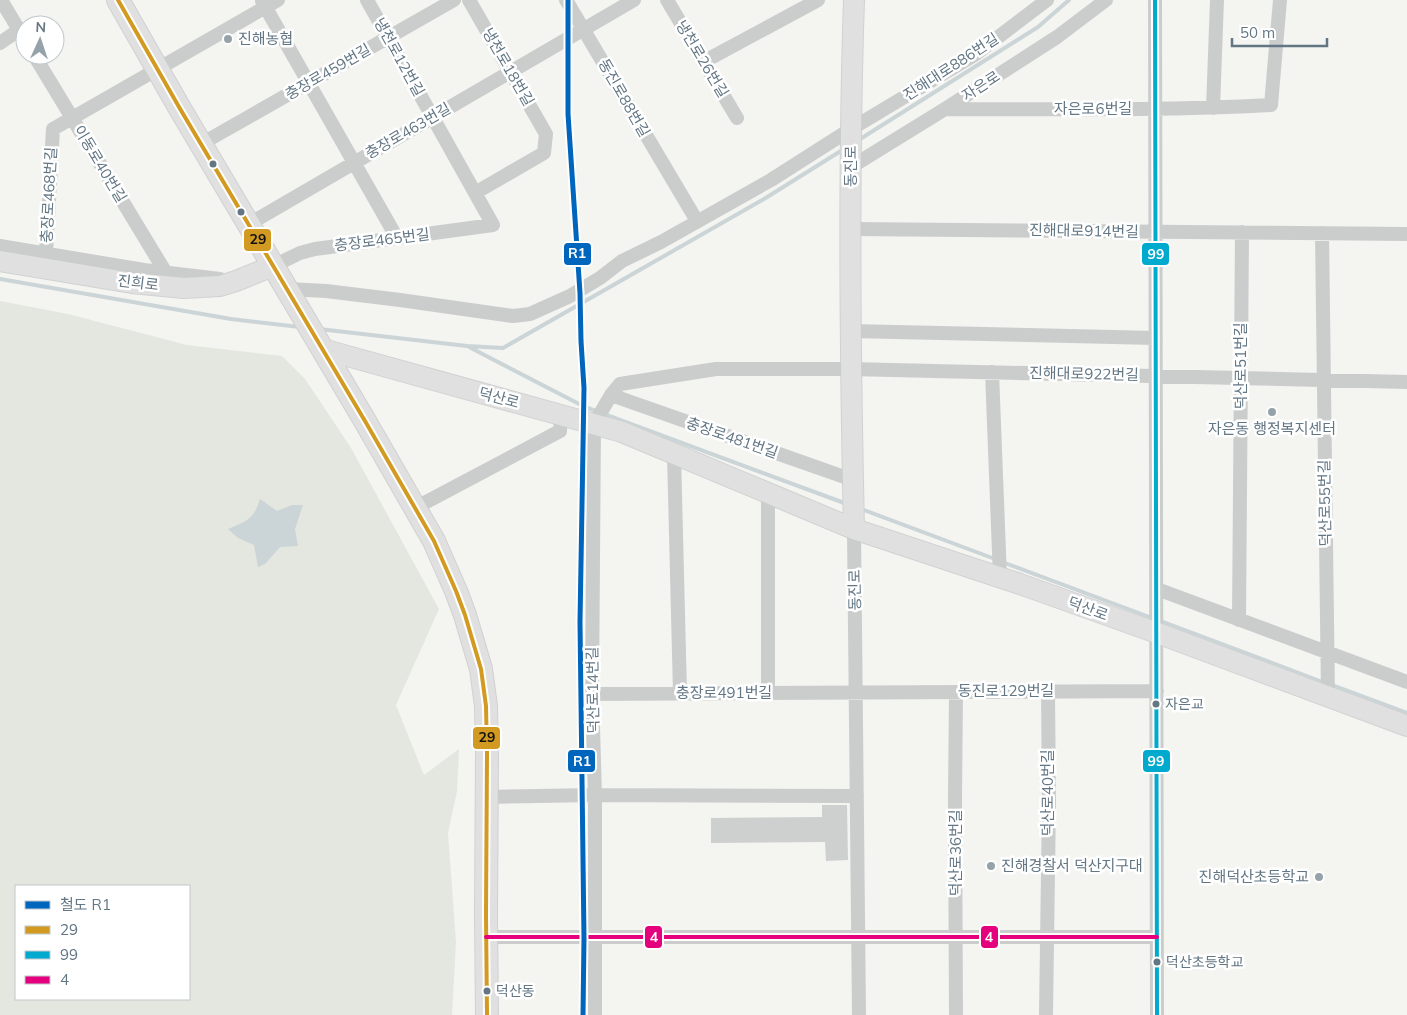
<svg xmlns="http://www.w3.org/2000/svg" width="1407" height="1015" font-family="Mulish,'Noto Sans KR',sans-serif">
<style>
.green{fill:#e4e7df;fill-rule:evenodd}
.water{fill:#cbd4d6}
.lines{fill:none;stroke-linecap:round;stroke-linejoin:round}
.stream{stroke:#cbd4d6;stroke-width:4}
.building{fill:#ced0cf}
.secondary-casing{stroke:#d0d2d1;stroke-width:22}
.primary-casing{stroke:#d0d1d0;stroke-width:24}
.street{stroke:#cbcdcd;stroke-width:14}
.secondary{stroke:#e0e0e0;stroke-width:20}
.primary{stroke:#e0e0e0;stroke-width:22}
.bus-1-casing{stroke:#fff;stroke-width:8}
.bus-2-casing{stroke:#fff;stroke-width:8}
.bus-3-casing{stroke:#fff;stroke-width:8}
.bus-1{stroke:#d29a21;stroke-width:4}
.bus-2{stroke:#00a9ce;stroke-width:4}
.bus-3{stroke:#e5007d;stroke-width:4}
.rail-1-casing{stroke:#fff;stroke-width:9}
.rail-1{stroke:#0065bd;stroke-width:5}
.poi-dot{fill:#95a2aa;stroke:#fff;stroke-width:2}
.bus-dot{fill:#627684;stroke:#fff;stroke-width:2}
.labels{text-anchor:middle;stroke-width:5;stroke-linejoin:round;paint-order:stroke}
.bus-label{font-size:14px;fill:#627684;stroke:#fff;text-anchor:start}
.poi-label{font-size:15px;fill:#627684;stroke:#fff;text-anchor:start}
.street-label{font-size:15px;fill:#627684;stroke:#fff}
.line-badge{stroke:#fff;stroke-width:2}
.badge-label{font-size:14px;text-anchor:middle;font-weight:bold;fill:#fff}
.pale-badge-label{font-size:14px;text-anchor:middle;font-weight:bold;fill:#111}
</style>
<rect width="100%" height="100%" fill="#f4f4f1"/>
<path class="green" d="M0 301 68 314 187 345 282 356 305 379 351 448 439 609 396 705 424 775 459 749V750L457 791 448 833 456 942 452 1015H0ZM16 886H189V999H16Z"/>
<path class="water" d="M260 499 277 511 292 505H303L295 529 298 546 280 547 265 564 258 567 254 545 238 538 228 529C247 521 254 519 260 499Z"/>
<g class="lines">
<path class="stream" d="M857 141 1038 27 1069 0
M0 279 231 319 300 327
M319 329 467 346 503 348 764 199 844 149
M469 347 585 407 847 504
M861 509 995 559
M1002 562 1152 618
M1158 620 1325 683
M1332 685 1407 713"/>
</g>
<path class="building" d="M822 805H847L848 860 826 861 825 842 711 843V818L822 817Z"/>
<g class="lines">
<g class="secondary-casing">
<path id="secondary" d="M854 0C848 176 850 353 854 529
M0 261 132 283 184 288 220 286 236 281 273 266
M322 349 622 432 854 529 1020 584 1157 633 1407 726"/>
</g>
<g class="primary-casing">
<path id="primary" d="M118 0 179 107 365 421 434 541 456 591 465 615 481 669 486 706 487 753 486 915 487 1015"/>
</g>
<path class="street" d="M1 0 25 40
M469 0 546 134 544 153 475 193
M566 0 694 216
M667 0 737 118
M1155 0 1157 1015
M262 1 397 238
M0 43 19 30
M34 55 166 273
M703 62 818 0
M1213 108 1217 0
M945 109C1054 109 1162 111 1271 105L1280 0
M201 144 454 0
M851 167 945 109 1057 37 1106 0
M249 224 634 0
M851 229 1407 234
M1322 233 1328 696
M0 246 144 270 220 279
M46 254 53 129 278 0
M273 266 300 253 315 249 493 225 367 0
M287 289 326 291 400 300 513 316 530 314 570 296 600 278 622 261 661 242 771 180 851 129 976 54 1047 0
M850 331 1156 338
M992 372 1000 578
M611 395 853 480
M674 454 680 693
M768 494V693
M415 508 560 431 561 415
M854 529 859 1015
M1157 589 1407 682
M1239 620 1242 232
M956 692 955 799 956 1015
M592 694 1157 691
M487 797 595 795 857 796
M486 937H1157
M595 1015V795L592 694 594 424 611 395 620 384 716 369H850L1407 382
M1046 1015 1049 801 1048 691"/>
<use href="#secondary" class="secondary"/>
<use href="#primary" class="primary"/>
<g class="bus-1-casing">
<path id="bus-1" d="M118 0 179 107 365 421 434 541 456 591 465 615 481 669 486 706 487 753 486 915 487 1015"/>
</g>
<g class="bus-2-casing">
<path id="bus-2" d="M1155 0 1157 1015"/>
</g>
<g class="bus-3-casing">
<path id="bus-3" d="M486 937H1157"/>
</g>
<use href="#bus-1" class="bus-1"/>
<use href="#bus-2" class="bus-2"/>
<use href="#bus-3" class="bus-3"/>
<g class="rail-1-casing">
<path id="rail-1" d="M568 0V114L580 293 581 341 584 388 580 622 584 938 583 1015"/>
</g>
<use href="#rail-1" class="rail-1"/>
</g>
<g class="poi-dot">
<circle cx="228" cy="39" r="5"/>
<circle cx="1272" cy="412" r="5"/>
<circle cx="991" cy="866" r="5"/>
<circle cx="1319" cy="877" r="5"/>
</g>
<g class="bus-dot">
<circle cx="213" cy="164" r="4.5"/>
<circle cx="241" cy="212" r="4.5"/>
<circle cx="1156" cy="704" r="4.5"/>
<circle cx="1157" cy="962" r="4.5"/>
<circle cx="487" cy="991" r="4.5"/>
</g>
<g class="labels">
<g class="bus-label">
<text x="1165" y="709">자은교</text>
<text x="1166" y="967">덕산초등학교</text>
<text x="496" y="996">덕산동</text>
</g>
<g class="poi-label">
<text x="238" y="44">진해농협</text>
<text x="1272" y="434" text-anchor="middle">자은동 행정복지센터</text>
<text x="1001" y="871">진해경찰서 덕산지구대</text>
<text x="1309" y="882" text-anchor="end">진해덕산초등학교</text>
</g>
<g class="street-label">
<text transform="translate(399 57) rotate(61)" y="5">냉천로12번길</text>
<text transform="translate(702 59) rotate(59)" y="5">냉천로26번길</text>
<text transform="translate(508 67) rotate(60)" y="5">냉천로18번길</text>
<text transform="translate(951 67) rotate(-33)" y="5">진해대로886번길</text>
<text transform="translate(328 72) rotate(-30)" y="5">충장로459번길</text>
<text transform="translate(981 86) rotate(-33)" y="5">자은로</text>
<text transform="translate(624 98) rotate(60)" y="5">동진로88번길</text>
<text x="1093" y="114">자은로6번길</text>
<text transform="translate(408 131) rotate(-30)" y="5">충장로463번길</text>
<text transform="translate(100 164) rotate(59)" y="5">이동로40번길</text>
<text transform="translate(851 166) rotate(-90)" y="5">동진로</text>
<text transform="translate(49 195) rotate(-87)" y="5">충장로468번길</text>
<text transform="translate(1084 231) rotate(1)" y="5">진해대로914번길</text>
<text transform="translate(382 240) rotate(-7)" y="5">충장로465번길</text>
<text transform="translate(138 283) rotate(7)" y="5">진희로</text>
<text transform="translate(1241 366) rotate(-90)" y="5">덕산로51번길</text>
<text transform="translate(1084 374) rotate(1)" y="5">진해대로922번길</text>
<text transform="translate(499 398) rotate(15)" y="5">덕산로</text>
<text transform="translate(732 438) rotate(19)" y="5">충장로481번길</text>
<text transform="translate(1325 503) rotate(-91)" y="5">덕산로55번길</text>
<text transform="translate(855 590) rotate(-91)" y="5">동진로</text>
<text transform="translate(1088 609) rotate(20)" y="5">덕산로</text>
<text transform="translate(593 690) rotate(-91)" y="5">덕산로14번길</text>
<text x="1006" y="696">동진로129번길</text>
<text x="724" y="698">충장로491번길</text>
<text transform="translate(1048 793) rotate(-90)" y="5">덕산로40번길</text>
<text transform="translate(956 853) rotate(-90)" y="5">덕산로36번길</text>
</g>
</g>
<g class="line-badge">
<rect x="243" y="228" width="29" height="24" rx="5" fill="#d29a21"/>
<rect x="563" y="242" width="29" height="24" rx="5" fill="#0065bd"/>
<rect x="1141" y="242" width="29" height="24" rx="5" fill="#00a9ce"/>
<rect x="472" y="726" width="29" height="24" rx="5" fill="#d29a21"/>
<rect x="567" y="749" width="29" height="24" rx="5" fill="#0065bd"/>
<rect x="1142" y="749" width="29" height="24" rx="5" fill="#00a9ce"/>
<rect x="644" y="925" width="19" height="24" rx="5" fill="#e5007d"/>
<rect x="980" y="925" width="19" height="24" rx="5" fill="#e5007d"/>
</g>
<g class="badge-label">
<text x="577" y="258">R1</text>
<text x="1156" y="259">99</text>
<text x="582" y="766">R1</text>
<text x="1156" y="766">99</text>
<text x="654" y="942">4</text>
<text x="989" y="942">4</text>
</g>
<g class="pale-badge-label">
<text x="258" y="244">29</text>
<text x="487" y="742">29</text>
</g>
<rect x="15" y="885" width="175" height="115" fill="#ffffff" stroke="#c0c8ce"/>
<rect x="25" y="901" width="25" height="8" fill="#0065bd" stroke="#c0c8ce"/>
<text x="60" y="910" font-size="15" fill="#627684">철도 R1</text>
<rect x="25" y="926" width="25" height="8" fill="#d29a21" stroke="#c0c8ce"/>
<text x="60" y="935" font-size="15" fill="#627684">29</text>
<rect x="25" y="951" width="25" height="8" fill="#00a9ce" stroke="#c0c8ce"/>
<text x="60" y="960" font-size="15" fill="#627684">99</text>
<rect x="25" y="976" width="25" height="8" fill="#e5007d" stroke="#c0c8ce"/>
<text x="60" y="985" font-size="15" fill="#627684">4</text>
<g transform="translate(40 40) rotate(3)"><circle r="24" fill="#ffffff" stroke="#c0c8ce"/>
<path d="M0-4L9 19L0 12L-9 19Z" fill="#95a2aa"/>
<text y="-8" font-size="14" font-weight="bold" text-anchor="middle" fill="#627684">N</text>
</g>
<path d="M1232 38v8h95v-8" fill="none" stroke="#627684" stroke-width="2.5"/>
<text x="1240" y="38" font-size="15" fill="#627684" stroke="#ffffff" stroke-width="4" paint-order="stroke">50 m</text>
</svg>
